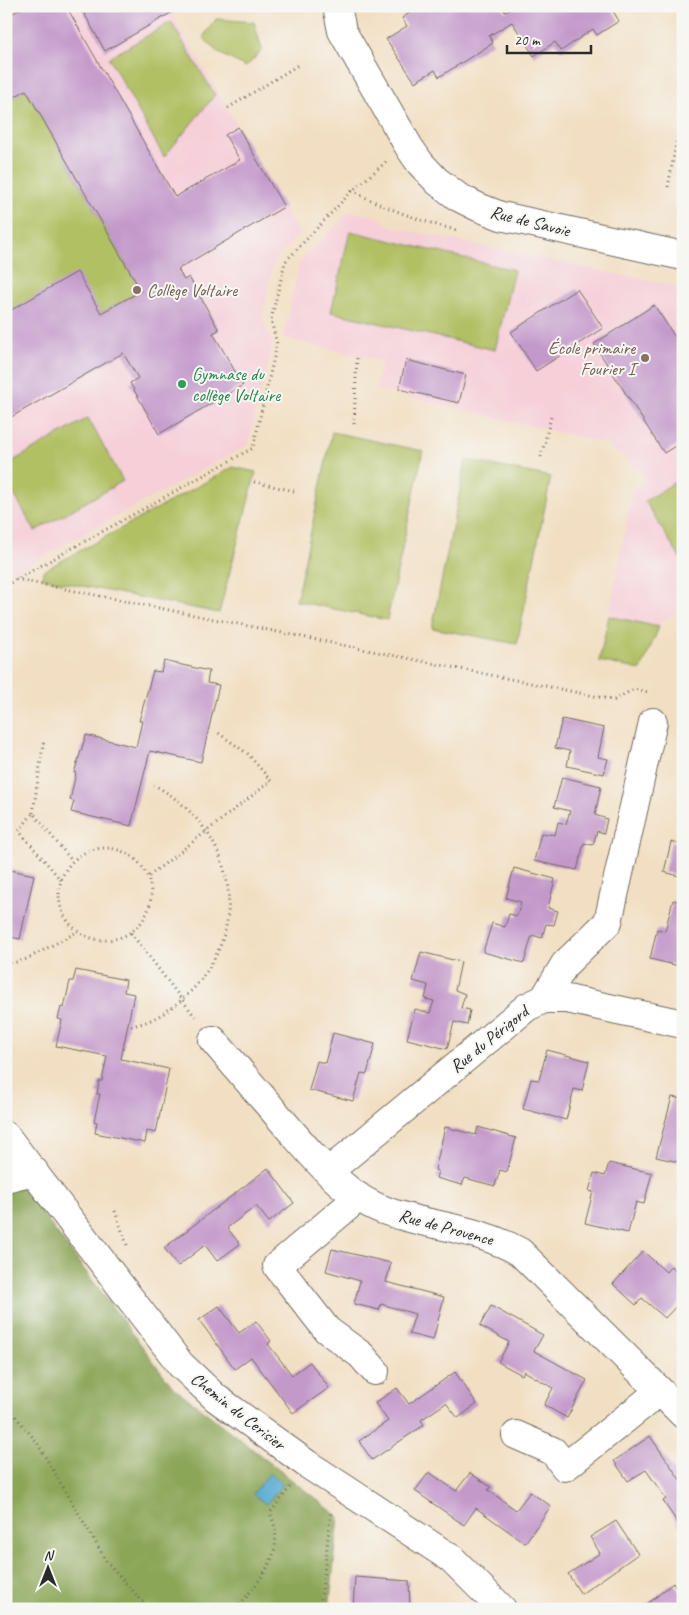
<svg xmlns="http://www.w3.org/2000/svg" width="689" height="1615" font-family="Caveat,sans-serif">
<style>
.built{fill:#f6cfd9}
.green{fill:#b1c063;stroke:#6e7647}
.forest{fill:#8ca659;stroke:#5c6842}
.water{fill:#55aad1;stroke:#406a7e}
.building{fill:#c399ca}
.lines{fill:none;stroke-linecap:round;stroke-linejoin:round}
.minor-casing{stroke:#716a60;stroke-width:30}
.path{stroke:#716a60;stroke-width:3;stroke-dasharray:1 4;stroke-linecap:butt}
.minor{stroke:#fff;stroke-width:28}
.education-dot{fill:#8d6e63;stroke:#f6f6f2;stroke-width:2}
.leisure-dot{fill:#2e9e5b;stroke:#f6f6f2;stroke-width:2}
.labels{text-anchor:middle;stroke-width:4;stroke-linejoin:round;paint-order:stroke}
.street-label{font-size:18px;fill:#2b2b2b;stroke:#f6f6f2}
.education-label{font-size:18px;fill:#785e54;stroke:#f6f6f2;text-anchor:start}
.leisure-label{font-size:18px;fill:#27864d;stroke:#f6f6f2;text-anchor:start}
</style>
<rect width="100%" height="100%" fill="#f6f6f2"/>
<filter id="ink" filterUnits="userSpaceOnUse"><feTurbulence type="fractalNoise" baseFrequency=".02" numOctaves="2"/><feDisplacementMap in="SourceGraphic" scale="10" xChannelSelector="R" yChannelSelector="G"/><feConvolveMatrix kernelMatrix="1 2 1 2 8 2 1 2 1" color-interpolation-filters="sRGB"/></filter>
<filter id="wash" filterUnits="userSpaceOnUse"><feTurbulence type="fractalNoise" baseFrequency=".0096" numOctaves="4" result="noise"/><feDisplacementMap in="SourceGraphic" scale="20" xChannelSelector="R" yChannelSelector="G"/><feGaussianBlur stdDeviation="1.12" result="paint"/><feColorMatrix in="noise" values="0 0 0 0 0 0 0 0 0 0 0 0 0 0 0 0 0 1.4 0 .05"/><feComposite in="paint" operator="in"/></filter>
<g filter="url(#wash)">
<rect width="100%" height="100%" fill="#f2dfc3"/>
<path class="built" d="M6 6H183L172 13 299 234 274 261 262 319 273 343 248 445 14 572 6 570Z
M350 212 377 216 392 227 683 288V608L661 622 659 627 609 616 633 488H640L642 472 607 444 376 389 382 361 283 338 300 261Z"/>
<path class="green" d="M216 19 254 22 262 50 246 67 217 52 203 37Z
M171 22 215 95 164 157 109 58Z
M26 90 141 291 101 313H6V102Z
M350 231 514 270 495 350 331 312Z
M88 418 123 481 35 531 6 480V465Z
M332 432 423 451 387 620 296 601Z
M466 460 551 477 517 644 432 628Z
M233 467 256 472 219 613 42 578 43 571Z
M683 477V563L645 501Z
M609 616 659 627 641 670 599 661Z"/>
<path class="forest" d="M22 1187 172 1386 339 1517 329 1609H6V1191Z"/>
<path class="water" d="M270 1473 283 1484 266 1504 253 1494Z"/>
<g id="blocks">
<path class="building" d="M25 6H66L175 197 240 160 225 135 238 127 284 207 178 269 184 280 189 277 219 330 213 333 243 385 159 434 130 383 138 378 123 353 6 420V313L77 272 101 313 141 291 26 90 6 102V17Z
M80 6H183L105 51Z
M420 6H501L505 12 513 6H610L619 21 597 35 593 29 561 51 555 42 534 56 512 22 489 36 493 43 439 77 435 70 415 82 386 39 407 26 402 18Z
M577 289 603 328 536 371 511 332Z
M654 305 683 349V441L664 453 594 344Z
M406 360 466 375 459 403 399 389Z
M164 661 209 671 207 683 219 685 201 762 150 751 131 826 71 812 74 801 70 800 76 773H74L86 735 136 747 142 721H139L153 671 161 672Z
M562 719 604 728 598 757 608 759 604 774 567 766 570 751 555 748Z
M562 777 601 786 595 815 607 819 604 833 597 831 593 845 584 843 577 870 534 861 541 833 555 835 558 822 566 824 570 811 554 807Z
M671 842 683 845V877L664 872Z
M514 868 555 879 548 908 558 911 554 925 546 924 542 938 532 935 524 963 483 952 492 923 505 927 509 914 517 916 521 902 506 898Z
M6 869 34 875 20 939 10 937 7 950Z
M673 900 683 903V967L650 959 657 929 665 931Z
M421 952 461 962 455 990 465 994 461 1008 470 1010 467 1025 454 1022 447 1049 407 1039 415 1009 430 1013 434 1001 425 999 428 985 413 981Z
M76 970 126 980 124 992 134 994 121 1059 169 1069 156 1133 147 1131 145 1143 95 1133 97 1122 94 1121 100 1094H97L99 1081H102L107 1056 56 1046 62 1020 58 1019 61 1007 64 1008 70 981H73Z
M333 1033 375 1044 367 1074 361 1073 353 1101 309 1090 317 1061 325 1063Z
M547 1050 589 1061 582 1091 574 1089 566 1120 523 1109 531 1079 539 1080Z
M672 1097 683 1099V1163L656 1157Z
M445 1127 476 1135 478 1127 516 1138 507 1172 500 1170 495 1186 465 1178 462 1185 436 1178 438 1171 435 1170Z
M609 1163 652 1173 644 1204 636 1202 628 1233 585 1223 593 1192 589 1191 594 1173 605 1176Z
M268 1168 294 1203 269 1222 256 1206 227 1228 240 1244 217 1261 205 1245 178 1266 164 1248Z
M332 1249 391 1263 386 1282 444 1297 433 1340 409 1334 415 1314 381 1304 379 1310 354 1304 360 1281 326 1271Z
M643 1251 666 1272 671 1266 683 1276V1299L665 1318 642 1298 636 1305 613 1284Z
M219 1306 239 1333 256 1321 271 1341 268 1344 292 1375 310 1362 329 1388 293 1413 251 1357 235 1369 199 1320Z
M491 1306 543 1335 534 1351 587 1380 567 1418 544 1405 553 1388 524 1371 522 1375 498 1362 509 1342 480 1326Z
M455 1372 477 1404 458 1418 446 1403 421 1420 424 1425 372 1460 359 1441 388 1421 375 1403 397 1388 409 1404Z
M650 1436 683 1484V1531L663 1501 666 1499 646 1470 628 1481 614 1461Z
M429 1472 456 1491 470 1473 491 1487 488 1490 516 1510 530 1492 551 1506 525 1543 476 1508 464 1525 415 1491Z
M616 1521 638 1554 581 1594 568 1574 600 1553 590 1537Z
M355 1577 409 1581 410 1609H353Z
M673 1583 683 1596V1602L675 1609H641Z"/>
</g>
</g>
<g filter="url(#ink)">
<use href="#blocks" fill-opacity="0" stroke="#716a60" stroke-width="1"/>
<g class="lines">
<g class="minor-casing">
<path id="minor" d="M337 6 342 31 409 147 420 163 437 181 458 197 478 207 501 216 683 256
M544 999 565 964 608 922 653 722
M213 1040C237 1068 261 1096 285 1124 314 1157 345 1198 389 1212 433 1227 478 1228 520 1252L683 1414
M6 1136 181 1365 216 1398 307 1464 452 1559 502 1609
M328 1172 527 1007 544 999H567L683 1024
M6 1178 34 1171
M359 1197 277 1266 327 1330 361 1355 375 1371
M516 1435 553 1451 565 1467 660 1391"/>
</g>
<path class="path" d="M228 108 298 65
M668 187 683 106
M352 191C386 208 419 221 456 230
M354 424 357 355
M541 457 551 417
M254 482 294 491
M16 579 614 700 634 689 648 692
M6 585 253 448 277 344 271 320 285 262 352 191 387 161
M681 615 683 617
M33 813 44 739
M59 894a46 46 0 1 1 92 0a46 46 0 1 1-92 0Z
M149 876 271 781 248 754 217 732
M61 880 19 831 33 813 72 861
M131 933 196 1018
M6 965 27 959 77 932
M131 1026C155 1022 175 1007 192 990 255 922 233 828 154 785
M115 1211 127 1245
M6 1405 36 1441 107 1562 149 1609
M237 1609C260 1578 288 1553 270 1513L290 1487
M320 1609 331 1512"/>
<use href="#minor" class="minor"/>
</g>
</g>
<g class="education-dot">
<circle cx="137" cy="290" r="5"/>
<circle cx="645" cy="358" r="5"/>
</g>
<circle class="leisure-dot" cx="182" cy="384" r="5"/>
<g class="labels">
<g class="street-label">
<text transform="translate(530 221) rotate(14)" y="6">Rue de Savoie</text>
<text transform="translate(489 1039) rotate(-39)" y="6">Rue du Périgord</text>
<text transform="translate(446 1227) rotate(15)" y="6">Rue de Provence</text>
<text transform="translate(238 1411) rotate(38)" y="6">Chemin du Cerisier</text>
</g>
<g class="education-label">
<text x="147" y="296">Collège Voltaire</text>
<text x="635" y="354" text-anchor="end">École primaire<tspan x="635" dy="21">Fourier I</tspan></text>
</g>
<g class="leisure-label">
<text x="192" y="380">Gymnase du<tspan x="192" dy="21">collège Voltaire</tspan></text>
</g>
</g>
<rect width="689" height="1615" fill="none" stroke="#f6f6f2" stroke-width="25"/>
<g transform="translate(48 1568)" stroke="#f6f6f2" stroke-width="4" paint-order="stroke">
<path d="M0-4L9 19L0 12L-9 19Z" fill="#2b2b2b"/>
<text y="-8" font-size="14" font-weight="bold" text-anchor="middle" fill="#2b2b2b">N</text>
</g>
<path d="M507 45v8h84v-8" fill="none" stroke="#2b2b2b" stroke-width="2.5"/>
<text x="514" y="45" font-size="15" fill="#2b2b2b" stroke="#f6f6f2" stroke-width="4" paint-order="stroke">20 m</text>
</svg>
